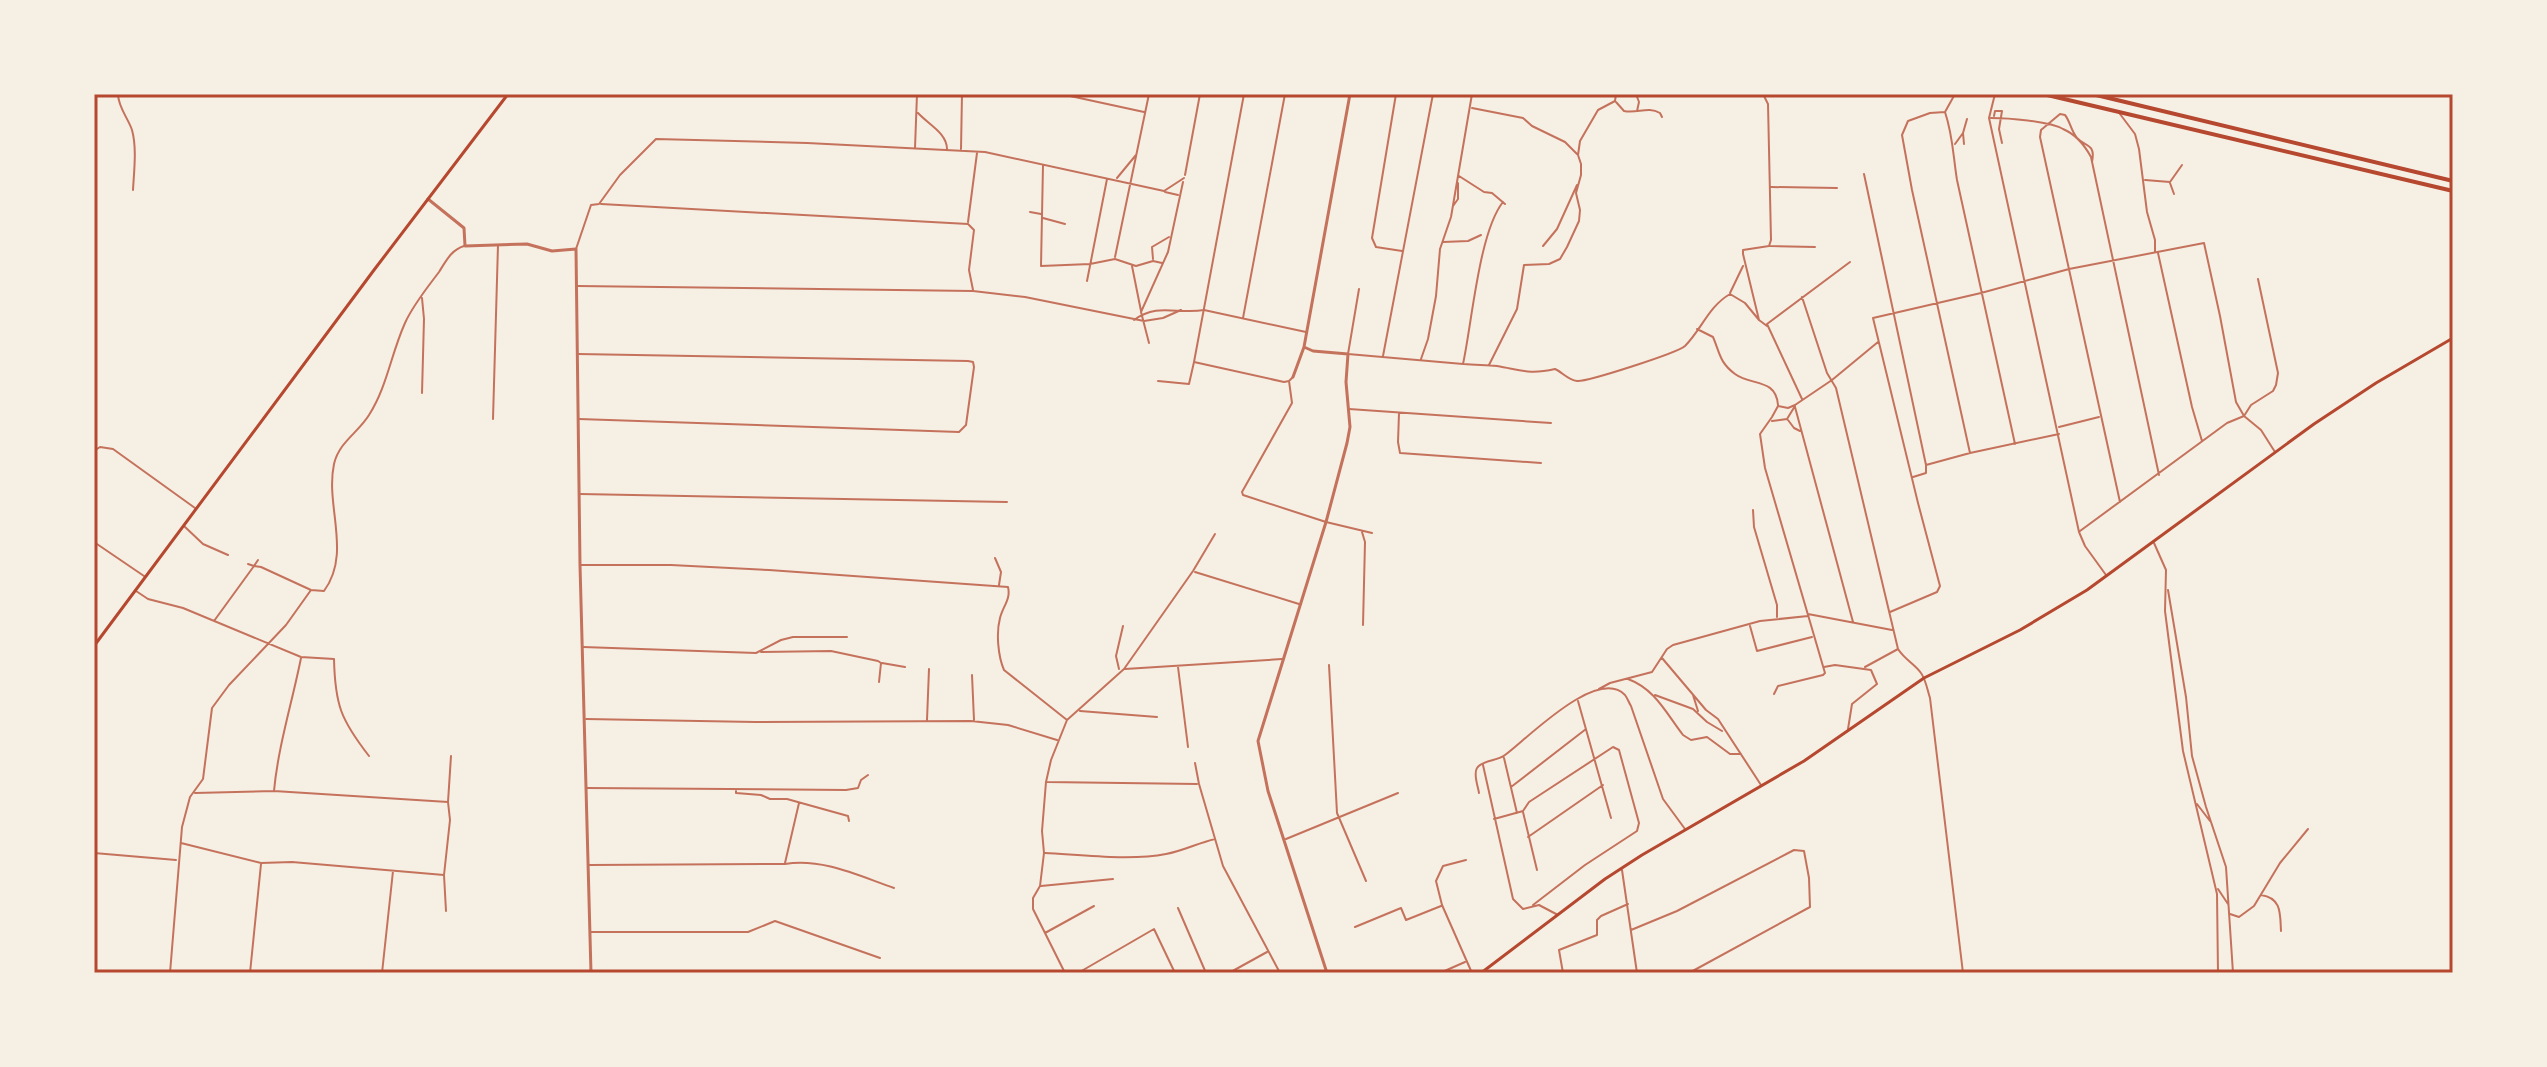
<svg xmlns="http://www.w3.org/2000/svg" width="2547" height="1067" font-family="'Open Sans',sans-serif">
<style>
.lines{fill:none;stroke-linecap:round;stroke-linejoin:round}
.minor{stroke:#c5725c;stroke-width:2}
.tertiary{stroke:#c5725c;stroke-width:3}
.secondary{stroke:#b5482f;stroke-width:3}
.trunk{stroke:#b5482f;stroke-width:4}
.neatline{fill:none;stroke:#b5482f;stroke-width:3}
</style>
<rect width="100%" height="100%" fill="#f6efe4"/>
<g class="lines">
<path class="minor" d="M118 94C118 107 128 118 132 130 137 148 134 171 133 190
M1061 94 1144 112
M1396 94 1372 238 1376 247 1402 251
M1636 94 1639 102 1637 111
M1763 94 1768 104 1771 240 1769 246 1743 250V254L1759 320 1767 326
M1955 94 1945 112C1953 136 1953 155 1957 180L2015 444
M1995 94 1989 118 2079 532 2085 546 2106 575
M1616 102 1624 111C1637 114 1648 106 1660 113L1662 117
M1472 108 1523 118 1532 126 1565 142 1577 154
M1945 112 1930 113 1908 121 1902 135 1912 190 1970 453
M918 113C928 124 947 133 947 149
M2120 114 2135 134 2139 149 2147 212 2155 240V252
M1994 116 1995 111H2002L1999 129 2002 143
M1991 118C2007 118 2049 121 2063 129 2075 134 2085 146 2091 157L2159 475
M1955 144 1963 133
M1964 144 1963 133 1967 119
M915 148 917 94
M961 149 962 94
M2092 162C2096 143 2085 147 2077 138 2071 131 2070 121 2065 115L2060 114 2041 130 2040 137 2120 502
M1043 165 1041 266 1090 264 1115 259 1136 266 1153 261 1162 263
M1864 174 1926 465
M1185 175 1200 94
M1459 176 1484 192 1492 193 1505 204
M1117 178 1136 155
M2145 180 2170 182 2182 165
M2170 183 2174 194
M1771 187 1837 188
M1165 192 1178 195
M601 204 968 224 974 230 969 270 973 290
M1453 206 1458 199V183
M1030 212 1041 214
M1043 218 1065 224
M968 222 977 153
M1443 242 1468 241 1481 235
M1543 246 1557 229 1577 185
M1770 246 1815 247
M576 249 591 205 599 204 620 175 656 139 807 143 985 152 1164 191 1184 178
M2158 253 2192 407 2202 441
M1115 257 1149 94
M1153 259 1152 247 1169 237
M1132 266 1141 311
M1087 281 1107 179
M577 286 973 291 1025 297 1144 321 1163 318 1181 310
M1359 289 1348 354 1463 364C1472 323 1479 232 1503 202
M1730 293 1743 266
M1802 297 1827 373 1836 388 1898 649C1905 660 1915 664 1921 673 1926 680 1927 689 1930 698L1963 973
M422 298 424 319 422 393
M1243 318 1285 94
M1134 320C1158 302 1178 315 1204 310L1306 332
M1697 329 1713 337C1720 353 1719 362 1735 374 1751 386 1776 378 1778 405
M1149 343 1141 312 1168 252 1183 182
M578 354 968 361 973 362 974 367 966 425 959 432 579 419
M1383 356 1433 94
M1421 359 1428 339 1436 296 1440 249 1451 217 1472 94
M1194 362 1244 94
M1464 364C1475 365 1486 365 1497 366 1521 370 1529 375 1555 369 1562 372 1568 380 1577 381 1587 382 1677 353 1685 346 1702 329 1708 307 1730 294L1745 303 1759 320
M1489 365 1517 309 1524 265 1549 264 1560 259 1567 247 1579 221 1580 210 1576 193 1581 175V164L1578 155 1580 141 1598 110 1615 101 1616 94
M1158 381 1189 384 1194 362 1284 382 1289 381 1293 377
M1289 381 1292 403 1242 492 1243 495 1326 522 1372 533
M1802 399 1767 324 1850 262
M1795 407 1853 622
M1349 409 1551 423
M1399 413 1398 442 1400 453 1541 463
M493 419 498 245
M1788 420 1794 428 1800 431
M1772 421 1787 419 1795 406
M2059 427 2099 417
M94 451 100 447 113 449 195 508
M1913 477 1926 473V465L1970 453 2059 434
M580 494 1007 502
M1753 510 1754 527 1777 605V617
M184 526 203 544 228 555
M2080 531 2227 423 2244 416 2251 405 2273 391 2276 385 2278 373 2258 279
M1362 532 1365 542 1363 625
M94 542 144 576
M2154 543 2166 570 2165 611 2183 751 2217 894 2218 973
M995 558 1001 572 999 585
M248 564 254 566 258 560
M581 565H671L769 570 1008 587C1011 599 1003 606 1000 618 996 633 998 656 1004 670L1067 720
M1195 572 1299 604
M2168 590 2186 697 2192 756 2206 807 2226 867 2233 973
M136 591 148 599 183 608 301 657 334 659C335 705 341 720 369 756
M1890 612 1937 592 1940 586 1918 503 1873 318 1981 293 2069 269 2204 243 2220 316 2236 402 2244 416 2261 430 2275 452
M1808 614 1892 630
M214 621 254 566 261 567 311 590 324 591C352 553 325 506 334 464 339 442 358 433 369 415 387 387 391 354 405 323 413 305 427 288 439 272 446 261 451 250 464 246
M1750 626 1757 651 1812 637
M583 647 756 653 781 640 793 637H847
M761 652 831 651 878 661 881 663 879 682
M1662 658 1706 710 1718 719 1761 785
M882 663 905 667
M1329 665 1337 813 1366 881
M1178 667 1188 747
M1824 667 1835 665 1871 670 1877 684 1852 704 1848 729
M1865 667 1898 649
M1119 669 1116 656 1123 626
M1125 669 1282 659
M972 675 974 720
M1628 679C1655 689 1666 713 1683 735L1691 740 1707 737 1730 754H1741
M1599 689 1610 683 1652 672 1667 649 1673 645 1760 621 1808 616
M1774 694 1778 686 1823 675 1825 673 1765 468 1760 434 1772 417 1778 406 1788 408 1795 405 1832 380 1878 342
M1655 695 1693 709 1707 722 1722 731
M1693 695 1698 711
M1578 701 1611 818
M1080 711 1157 717
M586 719 755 722 971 721 1008 725 1057 740
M927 720 929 669
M1504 758 1517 813
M1195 763 1199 784 1223 866 1280 973
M1483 765 1513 899 1523 909 1539 905 1558 915
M1047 782 1197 784
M1511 787 1586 729
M587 788 846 790 858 788 861 780 868 775
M274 791C278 747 292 703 301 658
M736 791V793L761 795 770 799H787L848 816 849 821
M195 793 274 791 448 802
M1479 793C1478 786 1473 774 1477 768 1482 760 1498 761 1505 755 1526 740 1597 666 1625 695 1628 699 1629 703 1631 706L1663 799 1685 829
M2197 804 2210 821
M1523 812 1537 870
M1494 819 1523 811 1529 802 1613 747 1619 750 1639 823 1637 831 1585 865 1533 905
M1528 837 1603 785
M1286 839 1398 793
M181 843 261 863 292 862 444 875
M94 853 176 860
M1045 853C1082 855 1131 861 1166 854 1183 851 1198 843 1215 839
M1466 860 1443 866 1436 881 1442 905 1472 973
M785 863 799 803
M589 865 785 864C823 858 859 876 894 888
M1622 870 1637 973
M1041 886 1113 879
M2218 889 2228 904
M2261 895C2282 898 2280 914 2281 931
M1178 908 1206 973
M446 911 444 875 450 820 448 802 451 756
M2230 914 2239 917 2254 906 2280 863 2308 829
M1355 927 1401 908 1406 920 1441 906
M1631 930 1677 911 1794 850 1804 851 1809 878 1810 907 1689 973
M591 932H748L775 921 880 958
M1045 933 1094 906
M170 973 182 827 190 797 203 779 212 708 229 685 286 625 311 590
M250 973 261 864
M382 973 393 871
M1065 973 1033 909V898L1040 886 1044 853 1042 831 1046 782 1051 760 1067 720 1124 669 1193 571 1215 534
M1078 973 1154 929 1175 973
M1229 973 1267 952
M1440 973 1465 962
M1563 973 1559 950 1597 935V920L1601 916 1628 904"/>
<path class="tertiary" d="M428 199 464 228 465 246 527 244 552 251 576 249 580 565 591 973
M1304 347 1313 351 1348 354 1346 382 1350 427 1347 443 1326 522 1258 741 1268 791 1327 973
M1293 377 1304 347 1350 94"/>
<path class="secondary" d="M94 646 374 270 508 94
M1481 973 1605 879 1642 855 1804 761 1924 678 2020 630 2087 590 2314 424 2376 383 2453 338"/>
<path class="trunk" d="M2043 94 2453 191
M2092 94 2453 181"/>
</g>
<rect width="2547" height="1067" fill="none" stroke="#f6efe4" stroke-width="192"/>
<rect x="96" y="96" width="2355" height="875" class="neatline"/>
</svg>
